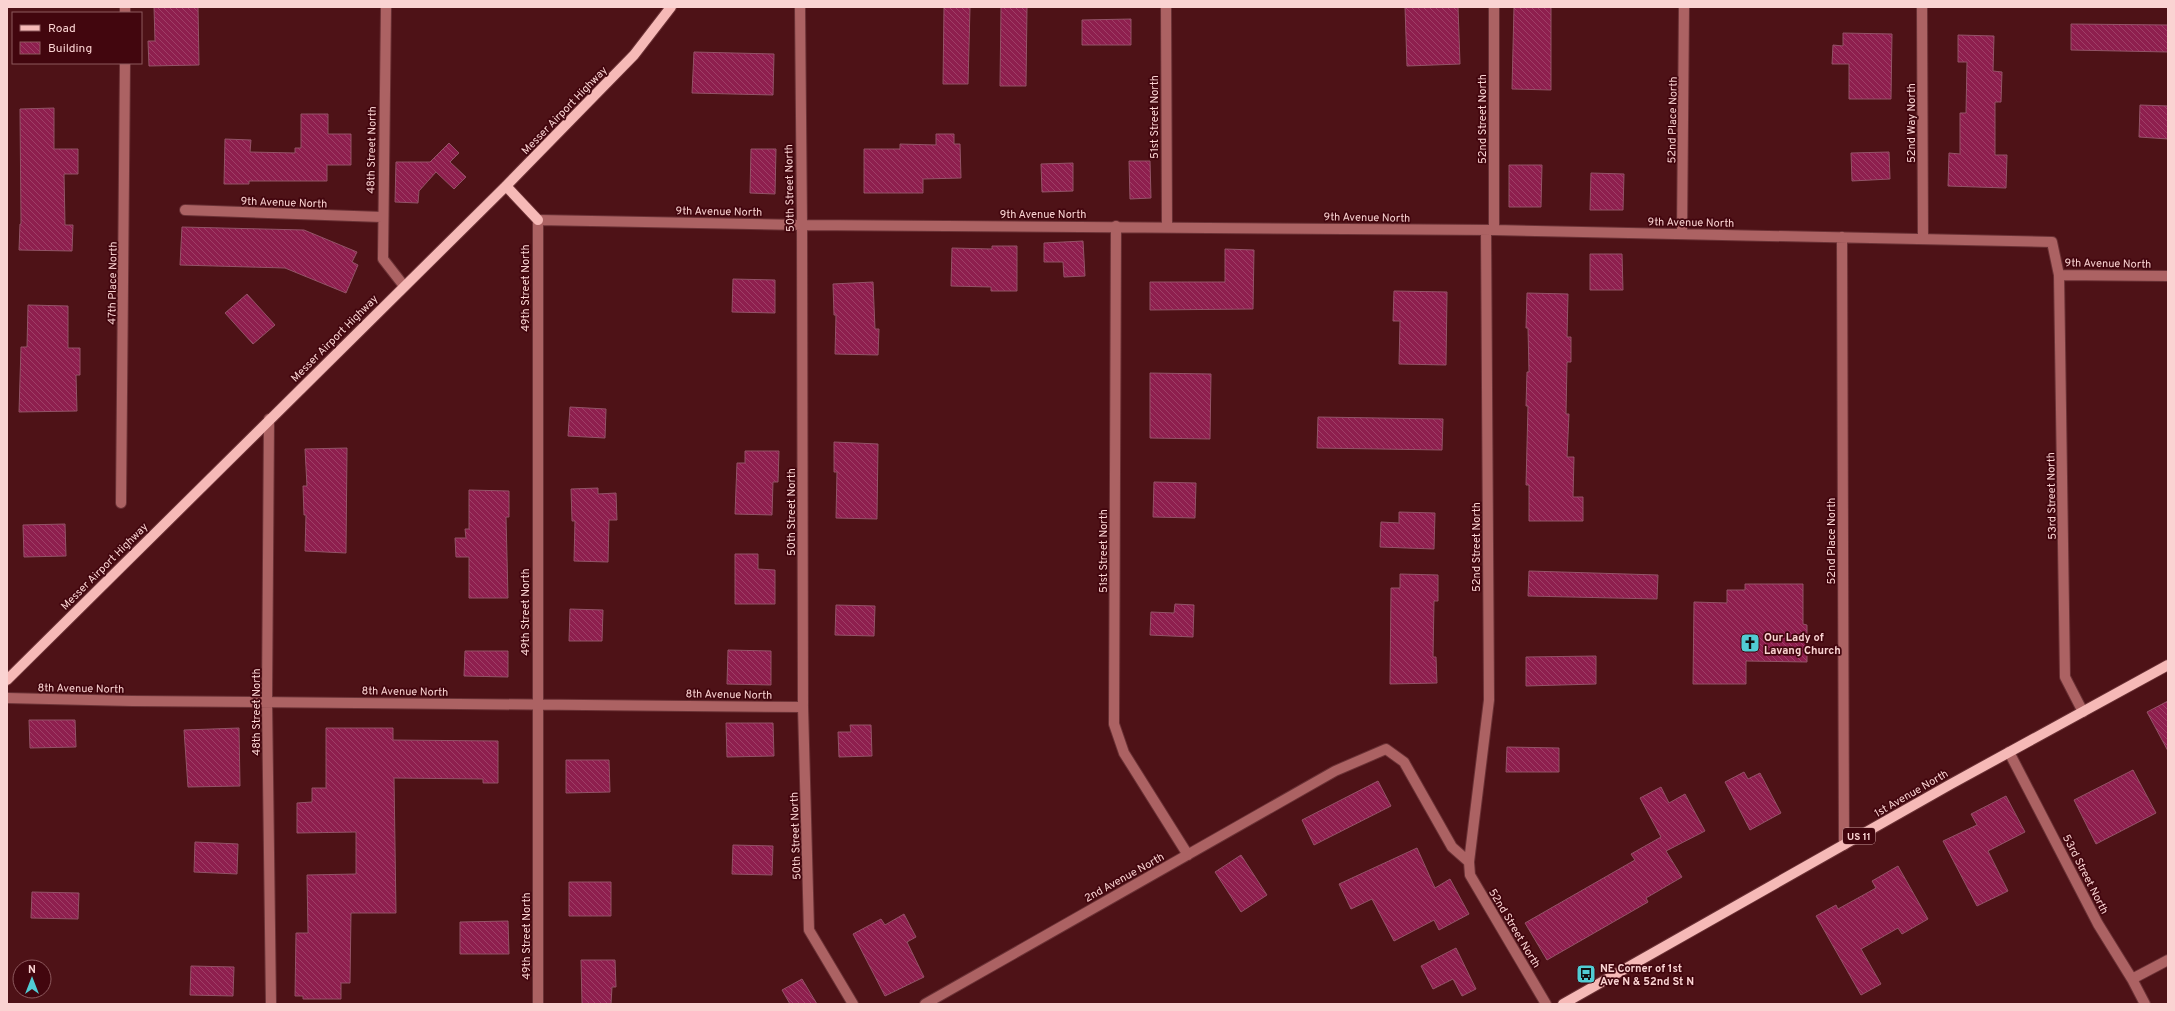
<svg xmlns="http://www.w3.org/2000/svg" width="2175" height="1011" font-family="Overpass,sans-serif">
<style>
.building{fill:url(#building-back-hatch);stroke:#935367}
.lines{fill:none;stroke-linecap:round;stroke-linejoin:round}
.minor-casing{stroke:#6a3135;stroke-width:12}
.major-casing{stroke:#6a3135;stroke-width:12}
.minor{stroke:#ac6263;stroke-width:10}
.major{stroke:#f6b9b7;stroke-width:10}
.labels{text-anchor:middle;stroke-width:3.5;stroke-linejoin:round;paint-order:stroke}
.shield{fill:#42060e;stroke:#c39697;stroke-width:1}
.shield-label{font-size:10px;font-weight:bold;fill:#fad3d2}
.street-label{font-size:11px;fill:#fad3d2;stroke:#42060e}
.poi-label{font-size:11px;font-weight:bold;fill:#fad3d2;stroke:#42060e;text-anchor:start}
</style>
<defs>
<pattern id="building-back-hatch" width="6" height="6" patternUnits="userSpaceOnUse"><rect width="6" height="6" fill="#8e1f4e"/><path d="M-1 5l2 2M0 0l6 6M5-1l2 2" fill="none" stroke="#9f3f67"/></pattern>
</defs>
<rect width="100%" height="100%" fill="#4e1217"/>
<path class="building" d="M154 7H198L199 65 149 66 148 41H155Z
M944 7H970L968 84H943Z
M1001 7H1027L1026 86H1000Z
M1405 7H1458L1460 64 1407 66Z
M1514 7H1551V90L1512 89Z
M1131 19V45H1082V20Z
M2071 24 2168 25V52L2071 50Z
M1843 33 1892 34 1891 99H1849V64H1832L1833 45 1843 46Z
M1958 35 1994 36 1993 71 2002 72 2001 102H1995V155H2007L2006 188 1948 186 1949 153 1960 154V113H1966L1967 62H1958Z
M694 52 774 54 773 95 692 93Z
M2140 105 2168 106V139L2139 137Z
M54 108V149H78V174H64L65 225H73L72 251 19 250 20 224H21L20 109Z
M301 114H328V134H351V165H327V181H249V184H224L225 139 251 140 250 152 295 153V148H301Z
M936 134H954V144H960L961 178 923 179V193H864V149H900V144L936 145Z
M449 143 459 153 450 162 466 177 454 189 436 172 419 191 418 203 395 202 396 162H430Z
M751 149H776L775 194 750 193Z
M1889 152 1890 179 1852 181 1851 153Z
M1129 161H1150L1151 198 1130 199Z
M1073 163V191L1042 192 1041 164Z
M1509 165H1542L1541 207H1509Z
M1591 173 1624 174 1623 210H1590Z
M182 227 304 230 357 252 352 262 358 265 346 293 285 268 180 265Z
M1083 241 1085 276 1064 277 1063 262H1044V243Z
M992 246H1017V291H991V287L951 286 952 248 992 249Z
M1225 249 1254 250 1253 309 1150 310V282H1225Z
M1590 254H1622L1623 290H1590Z
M733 279 775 280V313L732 312Z
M873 282 875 329H879L878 355 835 354 836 315H834L833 284Z
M1394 291 1447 292 1446 365 1399 364 1400 321H1393Z
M1527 293 1568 294 1567 337H1571V362H1567L1566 414H1569L1567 457H1574L1573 497H1583V521H1529V485H1526L1528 406H1526L1527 372H1529L1528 328H1526Z
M247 294 275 325 253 344 225 313Z
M28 305 68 306V348H80V375H76L77 411 19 412 21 347H27Z
M1150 373 1211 374 1210 439 1150 438Z
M570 407 606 409 605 438 568 436Z
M1318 417 1443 419 1442 450 1317 448Z
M834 442 878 444 877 519 836 518 837 472H834Z
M347 448 346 553 305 551 306 515H304L303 486H307L305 449Z
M745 451H779L778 482H773L772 515 735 514 737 463H745Z
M1154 482 1196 483 1195 518 1153 517Z
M598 488V494L616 493 617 520H609L608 562 574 561 575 521H572L571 489Z
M469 490 509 491V517H506L508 598H469V557H456L455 538H466L465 529H469Z
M1399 512 1435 513 1434 549 1380 547 1381 522 1399 523Z
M65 524 66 556 24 557 23 525Z
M735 554H758V569L775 570V604H735Z
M1529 571 1658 575 1657 599 1528 596Z
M1400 574 1438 575V601H1434L1433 657H1436L1437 683 1390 684 1391 588H1400Z
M1745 584H1803V624L1807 625V662L1746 661V684H1693L1694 602 1727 603V590H1745Z
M1175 604 1194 605 1193 637 1150 635 1151 612 1174 613Z
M836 605 875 606 874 636 835 635Z
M570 609 603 610 602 641H569Z
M728 650 771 651V685L727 684Z
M465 651H508V677L464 676Z
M1596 656V684L1526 686V657Z
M2168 701V751L2147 712Z
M29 720H75L76 747 30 748Z
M726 723H773L774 756 727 757Z
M850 725H871L872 756 839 757 838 732H851Z
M239 728 240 786 188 787 184 730Z
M326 728H393V740L498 741V783H483V779L394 778 396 913H351L350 983H341V999H303V996H295L296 933H308L307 875 356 874V832L297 833V803L312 802V788H326Z
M1507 747 1559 748V772H1506Z
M566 760H609L610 792 566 793Z
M2133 770 2156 813 2096 844 2074 800Z
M1744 772 1748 779 1760 773 1781 813 1750 830 1725 782Z
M1378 781 1391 806 1314 845 1302 820Z
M1661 787 1669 803 1685 794 1705 831 1666 851 1682 877 1646 898 1648 902 1547 960 1525 923 1635 860 1631 854 1661 837 1640 798Z
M2006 796 2025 832 1988 851 2008 891 1977 906 1943 841 1977 825 1971 814Z
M195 842 238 844 237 874 194 872Z
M733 845 773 846 772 875 732 874Z
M1417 848 1435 888 1450 879 1469 914 1439 930 1434 920 1394 941 1372 899 1351 909 1339 884Z
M1241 855 1267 895 1241 912 1215 872Z
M1898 866 1928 919 1902 934 1898 928 1861 949 1881 984 1861 995 1816 916 1836 905 1838 909 1876 888 1872 881Z
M569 882H611V916H569Z
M32 892 79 893 78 919 31 918Z
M904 914 916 937 907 942 924 977 885 996 853 934 881 919 885 925Z
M508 921 509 954H460V922Z
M1456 948 1476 989 1462 996 1453 979 1433 989 1421 966Z
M581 960H615L616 987H612L611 1004H582Z
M191 966 234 967 233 996 190 995Z
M802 979 817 1004H790L782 990Z"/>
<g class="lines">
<g class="minor-casing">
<path id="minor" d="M125 7V13
M386 7 383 259 404 286
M800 7 802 225 803 707 809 930 853 1004
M1166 7 1167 227
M1494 7V230
M1922 7 1923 239
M185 210 382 217
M1116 226 1114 724 1124 753 1188 855
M1486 230 1489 700 1469 862 1470 875 1546 1004
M1682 234 1684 7
M1842 237 1844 845
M2059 275 2168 276
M269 419 267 701 271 1004
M121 503 125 63
M7 698 132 701 803 707
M2009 752 2098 924 2132 979 2145 1004
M2132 979 2168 960
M538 1004V220L802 225 1494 230 2052 242 2059 275 2065 677 2083 712
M925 1004 1335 771 1386 749 1404 762 1452 847 1469 862"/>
</g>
<g class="major-casing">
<path id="major" d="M506 186 538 220
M7 680 506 186 634 55 671 7
M1563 1004 1951 784 2168 665"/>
</g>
<use href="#minor" class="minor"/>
<use href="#major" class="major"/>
</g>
<defs>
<g id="church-square" transform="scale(1)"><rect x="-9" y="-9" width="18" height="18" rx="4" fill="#51ccd3" stroke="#42060e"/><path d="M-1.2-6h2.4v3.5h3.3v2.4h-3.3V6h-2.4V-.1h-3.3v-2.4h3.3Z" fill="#111"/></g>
<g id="bus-square" transform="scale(1)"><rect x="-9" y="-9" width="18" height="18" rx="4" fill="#51ccd3" stroke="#42060e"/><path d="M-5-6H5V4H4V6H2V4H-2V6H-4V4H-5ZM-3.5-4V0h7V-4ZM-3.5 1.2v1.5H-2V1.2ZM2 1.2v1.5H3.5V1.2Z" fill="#111"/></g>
</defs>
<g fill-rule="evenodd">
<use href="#church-square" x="1750" y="643"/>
<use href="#bus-square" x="1586" y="974"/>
</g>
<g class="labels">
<rect class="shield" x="1843" y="828" width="32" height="16" rx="3"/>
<g class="shield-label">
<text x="1859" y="840">US 11</text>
</g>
<g class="street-label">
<text transform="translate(564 110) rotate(-46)" y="4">Messer Airport Highway</text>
<text transform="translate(1154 117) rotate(-90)" y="4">51st Street North</text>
<text transform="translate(1482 119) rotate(-90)" y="4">52nd Street North</text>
<text transform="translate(1672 120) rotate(-89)" y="4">52nd Place North</text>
<text transform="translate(1911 123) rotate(-90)" y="4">52nd Way North</text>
<text transform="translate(371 150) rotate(-89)" y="4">48th Street North</text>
<text transform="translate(789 188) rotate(-91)" y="4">50th Street North</text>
<text transform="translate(284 202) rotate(2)" y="4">9th Avenue North</text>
<text transform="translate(719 211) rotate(1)" y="4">9th Avenue North</text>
<text x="1043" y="218">9th Avenue North</text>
<text transform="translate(1367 217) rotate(1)" y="4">9th Avenue North</text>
<text transform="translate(1691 222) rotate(1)" y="4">9th Avenue North</text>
<text transform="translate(2108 263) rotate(1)" y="4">9th Avenue North</text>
<text transform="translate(112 283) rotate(-89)" y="4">47th Place North</text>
<text transform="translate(525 288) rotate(-90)" y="4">49th Street North</text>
<text transform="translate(334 338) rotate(-45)" y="4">Messer Airport Highway</text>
<text transform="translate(2051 496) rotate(-91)" y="4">53rd Street North</text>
<text transform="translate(791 512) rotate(-90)" y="4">50th Street North</text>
<text transform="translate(1831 541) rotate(-90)" y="4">52nd Place North</text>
<text transform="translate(1476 547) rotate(-90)" y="4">52nd Street North</text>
<text transform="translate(1103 551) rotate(-90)" y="4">51st Street North</text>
<text transform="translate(104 566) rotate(-45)" y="4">Messer Airport Highway</text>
<text transform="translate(525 612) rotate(-90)" y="4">49th Street North</text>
<text transform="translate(81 688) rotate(1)" y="4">8th Avenue North</text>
<text transform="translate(405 691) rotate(1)" y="4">8th Avenue North</text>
<text transform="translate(729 694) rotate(1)" y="4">8th Avenue North</text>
<text transform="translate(256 712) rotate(-90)" y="4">48th Street North</text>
<text transform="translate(1911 793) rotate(-30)" y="4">1st Avenue North</text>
<text transform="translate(795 836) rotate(-92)" y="4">50th Street North</text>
<text transform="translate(2086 874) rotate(63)" y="4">53rd Street North</text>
<text transform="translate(1124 877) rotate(-29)" y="4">2nd Avenue North</text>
<text transform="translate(1515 928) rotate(59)" y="4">52nd Street North</text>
<text transform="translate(526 936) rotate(-90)" y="4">49th Street North</text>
</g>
<g class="poi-label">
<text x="1764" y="641">Our Lady of<tspan x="1764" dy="13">Lavang Church</tspan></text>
<text x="1600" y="972">NE Corner of 1st<tspan x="1600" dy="13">Ave N &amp; 52nd St N</tspan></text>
</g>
</g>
<rect width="2175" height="1011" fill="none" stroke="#fad3d2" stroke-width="16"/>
<rect x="12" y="12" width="130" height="52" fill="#42060e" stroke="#8c585c"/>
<rect x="20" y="25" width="20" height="6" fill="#f6b9b7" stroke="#8c585c"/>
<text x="48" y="32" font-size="12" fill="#fad3d2">Road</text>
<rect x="20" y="42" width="20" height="12" fill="url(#building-back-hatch)" stroke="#8c585c"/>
<text x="48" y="52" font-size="12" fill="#fad3d2">Building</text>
<g transform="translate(32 979)"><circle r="19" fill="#42060e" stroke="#8c585c"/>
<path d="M0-3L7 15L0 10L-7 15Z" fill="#51ccd3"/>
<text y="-6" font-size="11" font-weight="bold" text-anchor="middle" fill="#fad3d2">N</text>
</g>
</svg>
